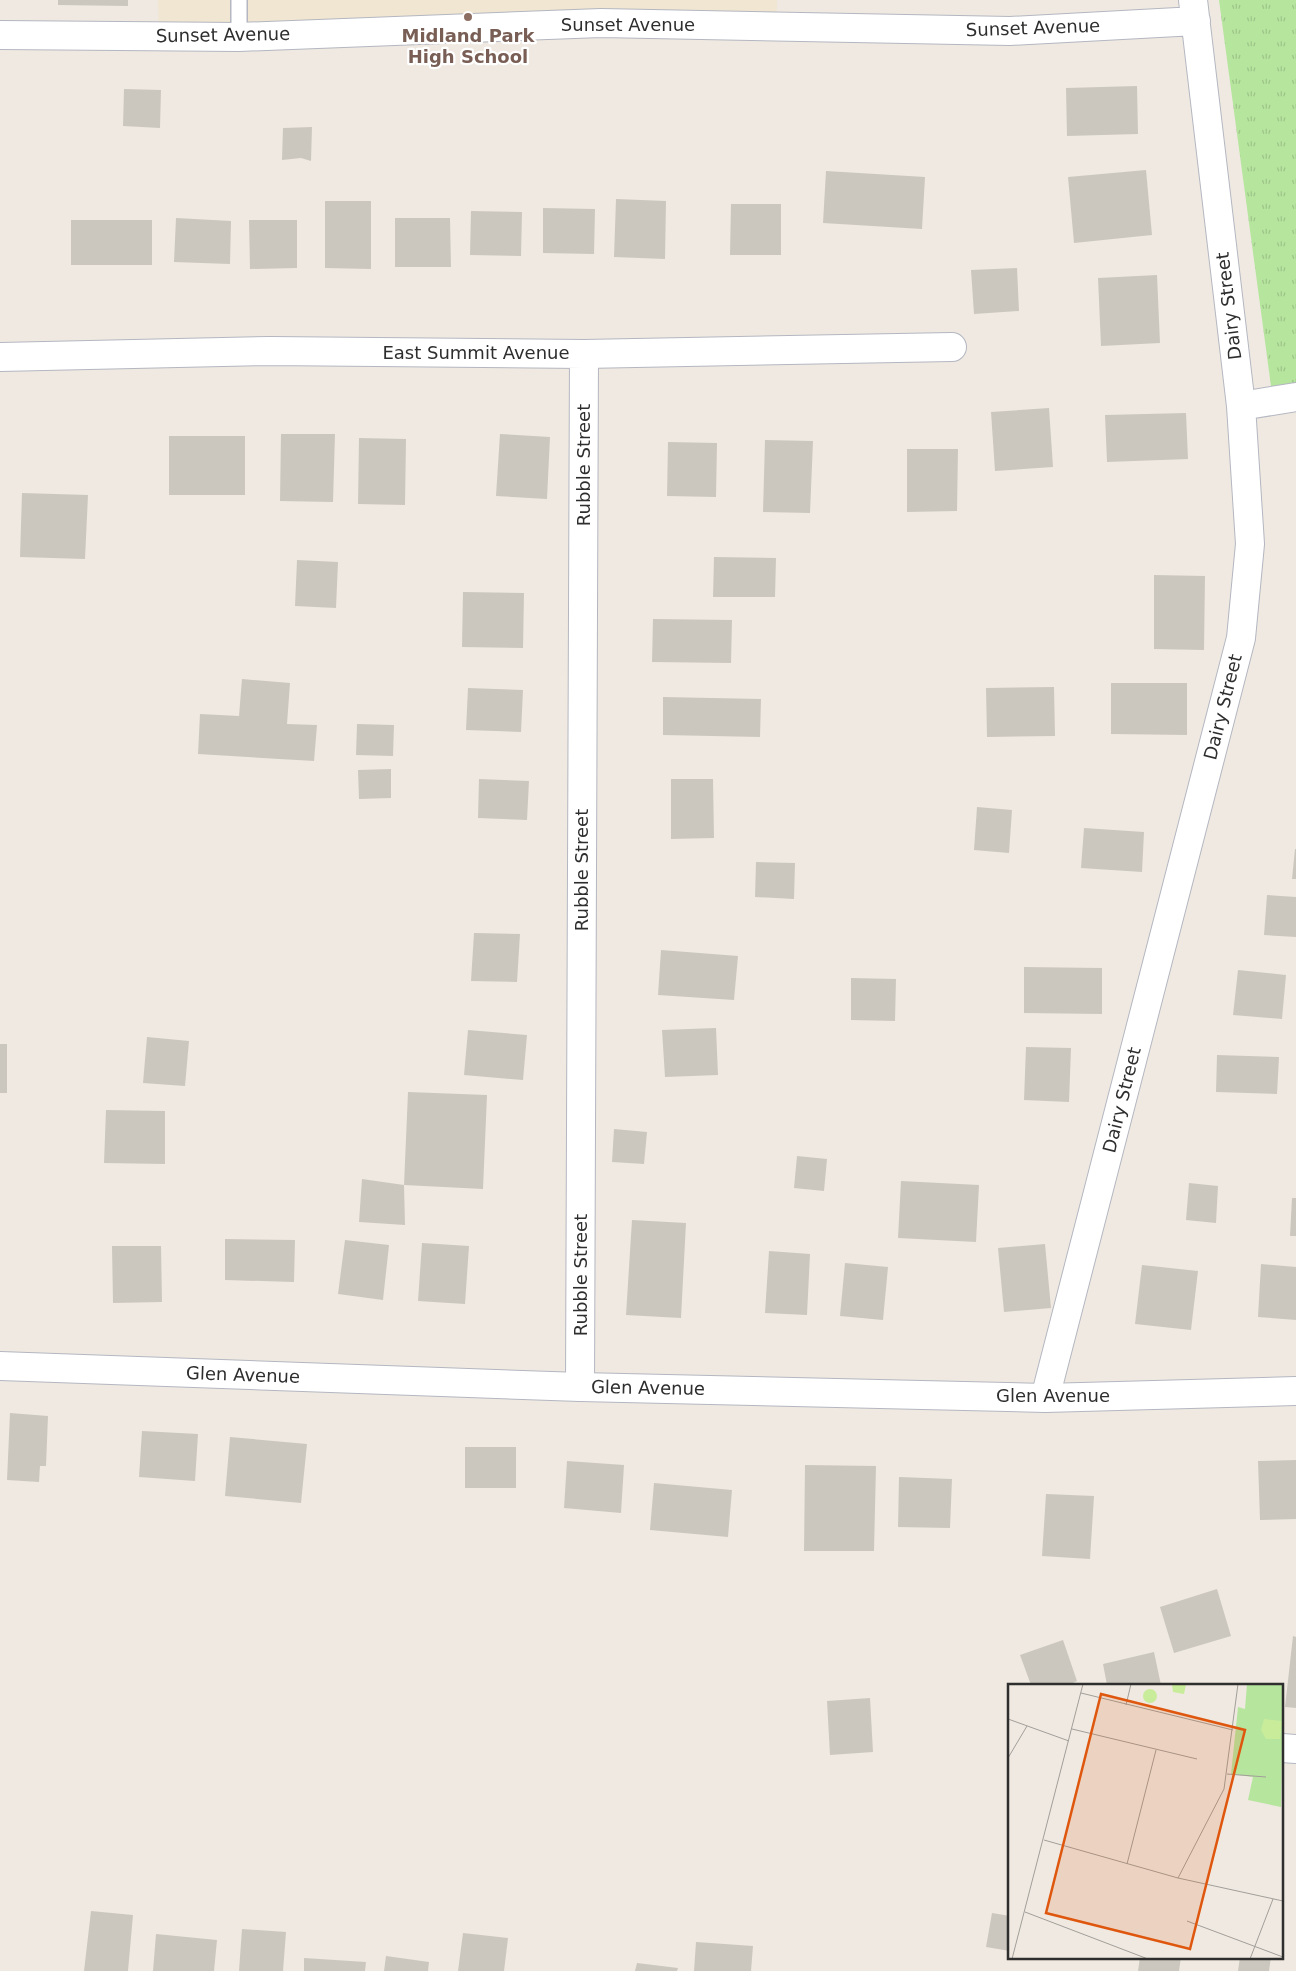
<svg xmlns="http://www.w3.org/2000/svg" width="1296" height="1971" font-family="'DejaVu Sans',sans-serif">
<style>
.education{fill:#f0e6d1}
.park{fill:url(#park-tufts)}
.building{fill:#cbc7bf}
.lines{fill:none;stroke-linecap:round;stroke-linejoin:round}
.lane-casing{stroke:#b4b7c1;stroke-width:18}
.street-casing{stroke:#b4b7c1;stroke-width:30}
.secondary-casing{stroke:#b4b7c1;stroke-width:30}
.lane{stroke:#fff;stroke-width:15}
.street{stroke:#fff;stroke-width:28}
.secondary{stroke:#fff;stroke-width:28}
.education-dot{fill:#8d6e63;stroke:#fff;stroke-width:2}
.labels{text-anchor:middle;stroke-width:4.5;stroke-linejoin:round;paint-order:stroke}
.street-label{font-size:18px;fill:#2e2e2e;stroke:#fff}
.education-label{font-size:18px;font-weight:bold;fill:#785e54;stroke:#fff}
.inset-road{fill:none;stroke:#a29e99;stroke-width:1}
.view{fill:#df570e;fill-opacity:0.15;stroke:#df570e;stroke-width:2.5}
.inset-edge{fill:none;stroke:#2e2e2e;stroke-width:2.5}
</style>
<defs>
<pattern id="park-tufts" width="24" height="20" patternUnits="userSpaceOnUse" patternTransform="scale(1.25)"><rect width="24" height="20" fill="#b6e59e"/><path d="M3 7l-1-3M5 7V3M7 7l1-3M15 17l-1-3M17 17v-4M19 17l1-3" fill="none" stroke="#9dc588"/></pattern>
</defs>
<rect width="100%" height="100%" fill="#efe9e1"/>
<path class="education" d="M158 0H777L776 33 159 45Z"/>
<path class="park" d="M1219 0H1296V398L1273 401Z"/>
<path class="building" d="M58 0H128V6L58 5Z
M1137 86 1138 134 1067 136 1066 88Z
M124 89 161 90 160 128 123 126Z
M312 127 311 161 301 158 282 160 283 128Z
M1146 170 1152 235 1074 243 1068 177Z
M826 171 925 177 922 229 823 223Z
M616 199 666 201 665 259 614 257Z
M325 201H371V269L325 268Z
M731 204H781V255H730Z
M543 208 595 209 594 254 543 253Z
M471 211 522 212 521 256 470 255Z
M176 218 231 221 230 264 174 262Z
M395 218H450L451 267H395Z
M71 220H152V265H71Z
M249 220H297V268L250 269Z
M1017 268 1019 311 974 314 971 270Z
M1157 275 1160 343 1101 346 1098 278Z
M1049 408 1053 467 995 471 991 412Z
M1186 413 1188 459 1107 462 1105 415Z
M281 434H335L333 502 280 501Z
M500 434 550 437 547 499 496 496Z
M169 436H245V495H169Z
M359 438 406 439 405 505 358 504Z
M765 440 813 441 810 513 763 512Z
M668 442 717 443 716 497 667 496Z
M907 449H958L957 511 907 512Z
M22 493 88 495 85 559 20 557Z
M714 557 776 558 775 597H713Z
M297 560 338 562 336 608 295 606Z
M1154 575 1205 576 1204 650 1154 649Z
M463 592 524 593 523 648 462 647Z
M653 619 732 620 731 663 652 662Z
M242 679 290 683 287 724 317 725 314 761 198 754 200 714 239 716Z
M1111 683H1187V735L1111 734Z
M1054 687 1055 736 987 737 986 688Z
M468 688 523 690 521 732 466 730Z
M663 697 761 699 760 737 663 735Z
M357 724 394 725 393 756 356 755Z
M391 769V798L359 799 358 770Z
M479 779 529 781 527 820 478 818Z
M671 779H713L714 838 671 839Z
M977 807 1012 810 1009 853 974 850Z
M1084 828 1144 832 1142 872 1081 868Z
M1295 849H1296V879H1292Z
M756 862 795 863 794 899 755 897Z
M1267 895 1296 897V937L1264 935Z
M474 933 520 934 517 982 471 981Z
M661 950 738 956 734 1000 658 995Z
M1024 967 1102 968V1014L1024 1013Z
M1238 970 1286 975 1282 1019 1233 1015Z
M851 978 896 979 895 1021 851 1020Z
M716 1028 718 1075 665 1077 662 1030Z
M468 1030 527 1035 523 1080 464 1075Z
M147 1037 189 1041 185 1086 143 1083Z
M0 1044H7V1093H0Z
M1026 1047 1071 1048 1069 1102 1024 1100Z
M1217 1055 1279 1057 1277 1094 1216 1092Z
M408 1092 487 1095 483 1189 404 1185Z
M106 1110 165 1111V1164L104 1163Z
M614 1129 647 1132 644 1164 612 1162Z
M797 1156 827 1159 824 1191 794 1188Z
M362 1179 404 1185 405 1225 359 1222Z
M901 1181 979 1185 976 1242 898 1238Z
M1189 1183 1218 1186 1216 1223 1186 1220Z
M1292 1198H1296V1236H1290Z
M632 1220 686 1223 681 1318 626 1315Z
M225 1239 295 1240 294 1282 225 1280Z
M345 1240 389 1245 383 1300 338 1294Z
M422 1243 469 1246 465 1304 418 1301Z
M1045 1244 1051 1308 1004 1312 998 1248Z
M112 1246H161L162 1302 113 1303Z
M769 1251 810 1254 807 1315 765 1313Z
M845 1263 888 1267 883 1320 840 1316Z
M1261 1264 1296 1267V1320L1258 1317Z
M1142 1265 1198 1271 1191 1330 1135 1324Z
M10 1413 48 1416 46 1466H40L39 1482 7 1480Z
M142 1431 198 1434 195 1481 139 1477Z
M230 1437 307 1444 301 1503 225 1496Z
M465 1447H516V1488H465Z
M1296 1460V1519L1260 1520 1258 1461Z
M567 1461 624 1465 621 1513 564 1508Z
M805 1465 876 1466 874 1551H804Z
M899 1477 952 1479 950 1528 898 1527Z
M654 1483 732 1490 728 1537 650 1530Z
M1046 1494 1094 1496 1090 1559 1042 1556Z
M1217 1589 1231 1636 1174 1653 1160 1607Z
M1293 1636 1296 1637V1708L1285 1707Z
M1063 1640 1077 1681 1068 1685H1031L1020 1655Z
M1154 1652 1161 1685H1107L1103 1664Z
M870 1698 873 1752 830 1755 827 1701Z
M91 1911 133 1915 128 1971H84Z
M992 1913 1010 1916V1951L986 1947Z
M242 1929 286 1932 283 1971H239Z
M463 1933 508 1938 504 1971H458Z
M156 1934 217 1940 214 1971H153Z
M696 1942 753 1946 751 1971H694Z
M386 1956 429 1962 428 1971H384Z
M1140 1957H1181L1179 1971H1138Z
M1240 1957H1271L1269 1971H1238Z
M304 1958 366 1962 365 1971H304Z
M637 1963 678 1968 677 1971H635Z"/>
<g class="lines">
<g class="lane-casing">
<path id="lane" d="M239 0V37"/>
</g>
<g class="street-casing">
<path id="street" d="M0 35 239 37 601 23 1010 31 1196 21
M0 357 270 351 584 354 952 347
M1241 406 1296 397
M580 1387 584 354
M1045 1398 1241 638 1250 544 1241 406 1193 0
M1282 1748 1296 1749"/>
</g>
<g class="secondary-casing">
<path id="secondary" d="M0 1366 580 1387 1045 1398 1296 1391"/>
</g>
<use href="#lane" class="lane"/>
<use href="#street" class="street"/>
<use href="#secondary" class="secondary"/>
</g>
<circle class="education-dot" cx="468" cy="17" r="5"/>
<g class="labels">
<g class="street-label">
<text x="628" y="31">Sunset Avenue</text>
<text transform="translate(1033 28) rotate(-2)" y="6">Sunset Avenue</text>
<text transform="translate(223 35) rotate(-1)" y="6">Sunset Avenue</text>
<text transform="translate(1229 306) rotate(-97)" y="6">Dairy Street</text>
<text x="476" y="359">East Summit Avenue</text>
<text transform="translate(584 465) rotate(-90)" y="6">Rubble Street</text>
<text transform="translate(1223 707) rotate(-76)" y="6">Dairy Street</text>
<text transform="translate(582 870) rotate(-90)" y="6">Rubble Street</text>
<text transform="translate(1122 1100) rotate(-76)" y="6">Dairy Street</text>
<text transform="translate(581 1275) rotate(-90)" y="6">Rubble Street</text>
<text transform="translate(243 1375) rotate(2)" y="6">Glen Avenue</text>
<text transform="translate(648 1388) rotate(1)" y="6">Glen Avenue</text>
<text x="1053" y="1402">Glen Avenue</text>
</g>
<g class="education-label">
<text x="468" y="42">Midland Park<tspan x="468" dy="21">High School</tspan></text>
</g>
</g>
<g transform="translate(1008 1684)">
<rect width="275" height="275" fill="#efe9e1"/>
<path d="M239 0H275L273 123 240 116 245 93 223 90 230 23 237 25Z" fill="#b6e59e"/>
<path d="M164 0H178L176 10 165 8ZM135 12a7 7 0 1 1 14 0a7 7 0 1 1-14 0ZM256 35 274 37 272 55H258L253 46Z" fill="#c9ec9a"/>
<path class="inset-road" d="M73 9 225 46M118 21 123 0M0 35 61 57M64 45 189 75M0 74 19 42M219 90 258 93M36 156 170 194 275 217M119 180 148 66M170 194 216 105 230 0M17 228 140 275M179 237 275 273M4 275 75 0M242 275 265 215"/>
<path class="view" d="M93 10 237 46 182 265 38 229Z"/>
<rect width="275" height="275" class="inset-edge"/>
</g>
</svg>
